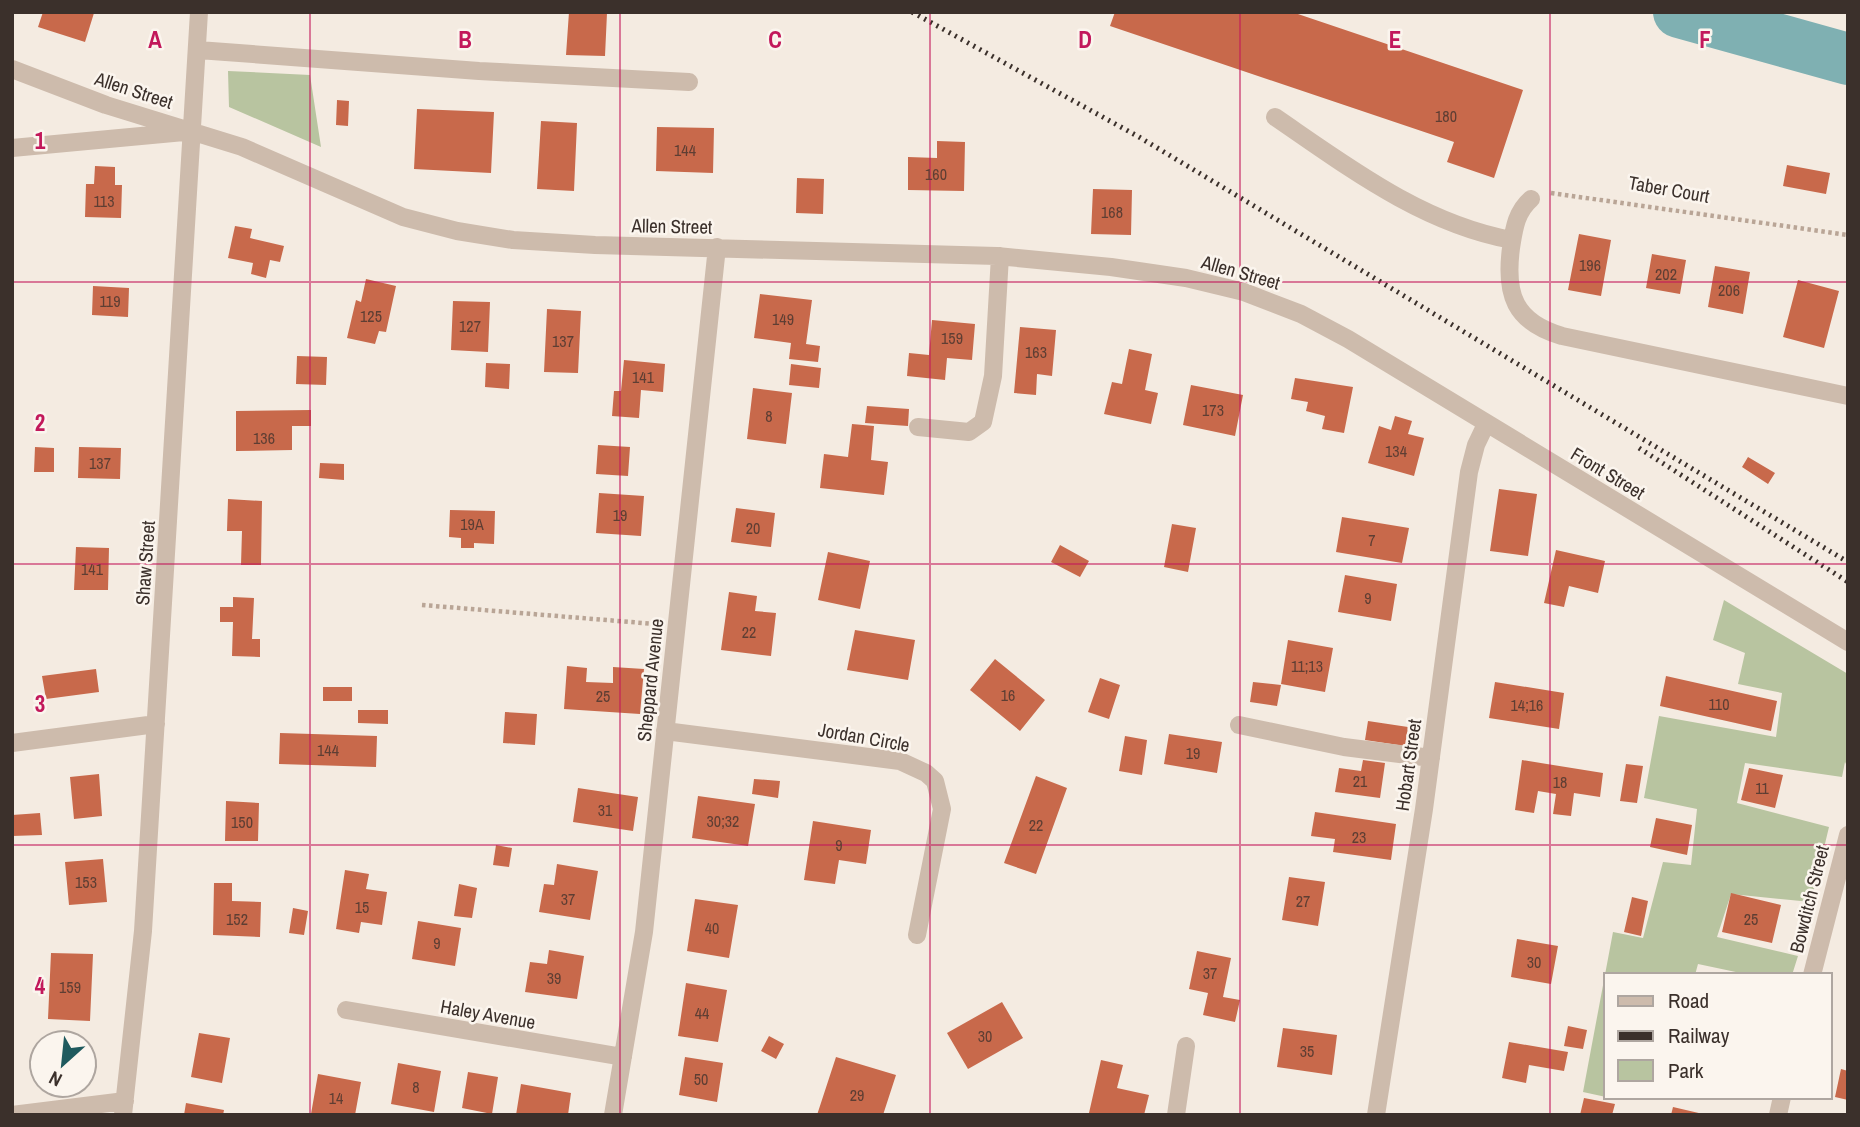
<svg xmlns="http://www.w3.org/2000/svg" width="1860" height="1127" font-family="'Archivo Narrow',sans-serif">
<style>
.green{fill:#b8c4a0}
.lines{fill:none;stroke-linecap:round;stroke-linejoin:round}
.river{stroke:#7fb0b2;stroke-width:52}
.building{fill:#c8694b}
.path{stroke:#b9a596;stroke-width:4.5;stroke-dasharray:3.5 3.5;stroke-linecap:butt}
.minor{stroke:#cdbbac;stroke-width:18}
.rail{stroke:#3b302b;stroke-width:5;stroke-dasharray:2 5;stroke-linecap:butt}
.grid{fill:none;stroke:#c2185b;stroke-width:2;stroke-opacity:0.55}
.labels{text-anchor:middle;stroke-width:5;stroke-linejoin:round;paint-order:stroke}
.number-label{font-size:16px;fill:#5e3e33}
.street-label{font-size:19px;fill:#3b302b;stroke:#fbf5ee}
.grid-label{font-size:23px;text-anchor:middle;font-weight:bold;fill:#c2185b;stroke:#fbf5ee;stroke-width:5;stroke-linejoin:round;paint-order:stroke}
</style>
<rect width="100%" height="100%" fill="#f4ebe1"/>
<path class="green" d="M228 71 310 75 321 147 229 107Z
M1724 600 1848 674V768L1845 762 1842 777 1745 763 1737 803 1829 827 1811 902 1731 894 1717 937 1798 956 1792 975H1750L1698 964 1695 975H1606V1097L1583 1092 1613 932 1643 938 1663 862 1691 865 1697 809 1644 798 1659 716 1776 737 1782 693 1738 684 1745 653 1713 640Z"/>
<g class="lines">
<path class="river" d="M1679 12 1848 59"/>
</g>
<path class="building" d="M43 12H91L94 13 85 42 38 27Z
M569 12 607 13 605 56 566 55Z
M1115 12H1292L1523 90 1494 178 1447 162 1454 142 1110 26Z
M337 100 349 101 348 126 336 125Z
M417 109 494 112 491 173 414 169Z
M541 121 577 123 574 191 537 189Z
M657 127 714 128 713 173 656 171Z
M937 141 965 142 964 191 908 190V157L937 158Z
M1787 165 1830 173 1826 194 1783 186Z
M95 166 115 167V185H122L121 218 85 217 86 184H94Z
M797 178 824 179 823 214 796 213Z
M1093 189 1132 190 1131 235 1091 234Z
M235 226 252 229 250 238 284 246 280 262 270 260 266 278 251 274 253 263 228 258Z
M1579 234 1611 240 1601 296 1568 290Z
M1652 254 1686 260 1680 294 1646 288Z
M1715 266 1750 272 1743 314 1708 307Z
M366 279 396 286 386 332 379 331 375 344 347 338 356 300 361 302Z
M1798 280 1839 291 1824 348 1783 337Z
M93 286 129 288 128 317 92 315Z
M760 294 812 300 806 344 820 346 818 362 789 359 791 343 754 338Z
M453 301 490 302 488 352 451 350Z
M547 309 581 311 578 373 544 372Z
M932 320 975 324 972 360 947 358 945 380 907 376 909 353 929 355Z
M1020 327 1056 330 1052 376 1037 374 1036 395 1014 393Z
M1129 349 1152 354 1145 390 1158 393 1151 424 1104 414 1112 382 1122 384Z
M297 356 327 357 326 385 296 384Z
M624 360 665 364 663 392 641 390 639 418 612 416 614 391H621Z
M486 363 510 364 509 389 485 387Z
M791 364 821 368 819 388 789 385Z
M1295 378 1353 387 1344 433 1322 429 1325 416 1306 411 1308 402 1291 399Z
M1191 385 1243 395 1235 436 1183 425Z
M753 388 792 393 786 444 747 439Z
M867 406 909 409 908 426 865 423Z
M311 410V426H292V450L236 451V411Z
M1395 416 1412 421 1408 434 1424 438 1414 476 1368 463 1379 426 1391 430Z
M852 424 874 426 871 460 888 462 884 495 820 488 824 454 848 457Z
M598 445 630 447 628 476 596 474Z
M35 447 54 448V472H34Z
M79 447 121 448 120 479 78 478Z
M1748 457 1775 473 1768 484 1742 467Z
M320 463 344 464V480L319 478Z
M1499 489 1537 494 1528 556 1490 551Z
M599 493 644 496 641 536 596 533Z
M228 499 262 501 261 565H241L242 531H227Z
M736 508 775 513 771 547 731 542Z
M450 510 495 511 494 544 474 543V548H461V538L449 537Z
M1342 517 1409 528 1402 563 1336 552Z
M1172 524 1196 528 1188 572 1164 567Z
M1060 545 1089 561 1080 577 1051 562Z
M76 547 109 548 108 590H74Z
M1556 550 1605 561 1598 593 1569 586 1564 607 1544 603Z
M828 552 870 561 860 609 818 600Z
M1345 575 1397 584 1391 621 1338 612Z
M729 592 757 596 755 611 776 613 771 656 721 650Z
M233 597 254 598 252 639H260V657L232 656 233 622H220V607H233Z
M855 630 915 640 908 680 847 670Z
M1288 640 1333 648 1325 692 1281 684Z
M995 659 1045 700 1020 731 970 690Z
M567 666 587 668 586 682 613 683V667L644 669 640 714 564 709Z
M96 669 99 692 46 699 42 676Z
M1666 676 1777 701 1771 731 1660 706Z
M1100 678 1120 685 1109 719 1088 712Z
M1253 682 1281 685 1277 706 1250 702Z
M1495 682 1564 693 1559 729 1489 718Z
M323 687H352V701H323Z
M358 710H388V724L358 723Z
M505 712 537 714 535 745 503 743Z
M1368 721 1408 727 1405 746 1365 740Z
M280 733 377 736 376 767 279 764Z
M1169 734 1222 742 1217 773 1164 764Z
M1125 736 1147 740 1142 775 1119 771Z
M1363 760 1385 763 1380 798 1335 792 1339 768 1361 771Z
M1522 760 1603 773 1600 797 1574 793 1571 816 1553 814 1556 794 1538 791 1534 813 1515 810Z
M1626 764 1643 766 1637 803 1620 801Z
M1749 768 1783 775 1775 808 1741 800Z
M99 774 102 816 74 819 70 777Z
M1036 776 1067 788 1036 874 1004 863Z
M754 779 780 781 778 798 752 794Z
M578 788 638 797 633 831 573 822Z
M698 796 755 804 748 846 692 838Z
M226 801 259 803 258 841H225Z
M1315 812 1396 824 1391 860 1333 852 1335 839 1311 836Z
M40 813 42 835 12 836V815Z
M1656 818 1692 825 1687 855 1650 847Z
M813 821 871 830 866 864 839 860 835 884 804 880Z
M496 845 512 848 509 867 493 865Z
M103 859 107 902 69 905 65 862Z
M557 864 598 871 590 920 539 912 544 884 554 885Z
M345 870 369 874 366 889 387 892 382 925 361 922 359 933 336 929Z
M1289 877 1325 882 1318 926 1282 920Z
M214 883H232V901L261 902 260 937 213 935Z
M459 884 477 888 472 918 454 916Z
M1731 893 1781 905 1772 943 1722 932Z
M1632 897 1648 901 1641 936 1624 932Z
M695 899 738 905 729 958 687 951Z
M293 908 308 911 304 935 289 933Z
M418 921 461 928 455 966 412 959Z
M1517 939 1558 946 1551 984 1511 977Z
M549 950 584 956 577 999 525 992 530 962 547 964Z
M1197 951 1231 958 1223 997 1240 1000 1235 1022 1203 1015 1208 993 1189 989Z
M51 953 93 954 90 1021 48 1019Z
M686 983 727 990 718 1042 678 1036Z
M1002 1002 1023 1038 968 1069 947 1033Z
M1568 1026 1587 1030 1583 1049 1564 1046Z
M1283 1028 1337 1035 1332 1075 1277 1067Z
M199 1033 230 1038 222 1083 191 1077Z
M769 1036 784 1044 776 1059 761 1051Z
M1509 1042 1568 1052 1564 1071 1529 1065 1526 1083 1502 1078Z
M685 1057 723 1063 717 1102 679 1095Z
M836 1057 896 1075 883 1115H817Z
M1101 1060 1123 1065 1117 1088 1149 1095 1144 1115 1089 1113Z
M398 1063 441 1071 434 1112 391 1104Z
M1841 1069 1848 1071V1100L1835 1097Z
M468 1072 498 1077 492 1114 462 1108Z
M318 1074 361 1082 355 1115 311 1114Z
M521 1084 571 1093 568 1115H516Z
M1584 1098 1615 1104 1612 1115H1580Z
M186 1103 224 1110 223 1115H184Z
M1673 1107 1703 1114V1115H1671Z"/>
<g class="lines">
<path class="path" d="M1551 193 1848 235
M422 605 655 624"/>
<path class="minor" d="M198 50 479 71 689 82
M12 69 106 105 242 147 403 217 457 231 513 240 595 245 997 256 1111 267 1186 278 1244 292 1301 314 1348 339 1848 642
M1275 117C1348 167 1423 224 1512 240
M12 148 184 132
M1531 199C1516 212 1514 229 1511 248 1505 294 1514 322 1562 336L1848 396
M918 427 969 432 983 422 993 376 1000 256
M1239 725 1344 747 1431 758
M665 731 900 761 926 773 935 781 942 809 917 935
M12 743 156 724
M1812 975 1848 835
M346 1010 623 1057
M12 1115 125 1101
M123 1115 143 931 199 12
M613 1115 644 932 717 247
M1176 1115 1186 1046
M1376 1115 1424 809 1469 472 1476 445 1486 424
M1778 1115 1782 1097"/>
<path class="rail" d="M912 12 1139 137 1848 562
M1639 448 1848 582"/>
</g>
<path class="grid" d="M310 12V1115M620 12V1115M930 12V1115M1240 12V1115M1550 12V1115M12 282H1848M12 564H1848M12 845H1848"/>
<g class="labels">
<g class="number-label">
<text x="1446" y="122">180</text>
<text x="685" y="156">144</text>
<text x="936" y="180">160</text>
<text x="104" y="207">113</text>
<text x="1112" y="218">168</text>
<text x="1590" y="271">196</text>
<text x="1666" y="280">202</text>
<text x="1729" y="296">206</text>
<text x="110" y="307">119</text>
<text x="371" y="322">125</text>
<text x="783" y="325">149</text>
<text x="470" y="332">127</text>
<text x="952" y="344">159</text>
<text x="563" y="347">137</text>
<text x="1036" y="358">163</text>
<text x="643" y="383">141</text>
<text x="1213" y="416">173</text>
<text x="769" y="422">8</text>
<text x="264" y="444">136</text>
<text x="1396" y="457">134</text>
<text x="100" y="469">137</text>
<text x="620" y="521">19</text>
<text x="472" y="530">19A</text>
<text x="753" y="534">20</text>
<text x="1372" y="546">7</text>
<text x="92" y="575">141</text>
<text x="1368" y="604">9</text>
<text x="749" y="638">22</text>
<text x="1307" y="672">11;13</text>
<text x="1008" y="701">16</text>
<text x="603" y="702">25</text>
<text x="1719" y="710">110</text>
<text x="1527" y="711">14;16</text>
<text x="328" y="756">144</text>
<text x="1193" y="759">19</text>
<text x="1360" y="787">21</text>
<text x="1560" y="788">18</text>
<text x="1762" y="794">11</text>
<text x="605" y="816">31</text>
<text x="723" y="827">30;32</text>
<text x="242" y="828">150</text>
<text x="1036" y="831">22</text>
<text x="1359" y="843">23</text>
<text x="839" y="851">9</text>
<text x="86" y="888">153</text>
<text x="568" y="905">37</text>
<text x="1303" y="907">27</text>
<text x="362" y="913">15</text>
<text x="237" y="925">152</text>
<text x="1751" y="925">25</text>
<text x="712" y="934">40</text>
<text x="437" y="949">9</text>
<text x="1534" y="968">30</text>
<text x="1210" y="979">37</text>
<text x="554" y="984">39</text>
<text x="70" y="993">159</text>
<text x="702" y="1019">44</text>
<text x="985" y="1042">30</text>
<text x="1307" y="1057">35</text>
<text x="701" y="1085">50</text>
<text x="416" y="1093">8</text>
<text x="857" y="1101">29</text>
<text x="336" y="1104">14</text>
</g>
<g class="street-label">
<text transform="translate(134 90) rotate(18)" y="7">Allen Street</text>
<text transform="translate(1669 189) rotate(10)" y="7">Taber Court</text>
<text transform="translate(672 226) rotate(1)" y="7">Allen Street</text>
<text transform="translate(1241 272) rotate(16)" y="7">Allen Street</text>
<text transform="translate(1608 473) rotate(31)" y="7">Front Street</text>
<text transform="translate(145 563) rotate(-86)" y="7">Shaw Street</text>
<text transform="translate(650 680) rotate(-84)" y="7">Sheppard Avenue</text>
<text transform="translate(864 737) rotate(10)" y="7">Jordan Circle</text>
<text transform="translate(1408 765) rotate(-82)" y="7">Hobart Street</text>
<text transform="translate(1809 899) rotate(-76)" y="7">Bowditch Street</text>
<text transform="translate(488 1014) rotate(10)" y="7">Haley Avenue</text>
</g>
</g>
<g class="grid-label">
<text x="155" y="48">A</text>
<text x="465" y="48">B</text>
<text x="775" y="48">C</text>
<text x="1085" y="48">D</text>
<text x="1395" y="48">E</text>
<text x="1705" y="48">F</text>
<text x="40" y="149">1</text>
<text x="40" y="431">2</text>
<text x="40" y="712">3</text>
<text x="40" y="994">4</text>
</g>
<rect width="1860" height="1127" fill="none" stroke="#3b302b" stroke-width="28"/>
<rect x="1604" y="973" width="228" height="126" fill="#fbf5ee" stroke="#aea6a0" stroke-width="2"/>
<rect x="1618" y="996" width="35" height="10" fill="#cdbbac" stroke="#aea6a0" stroke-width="2"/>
<text x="1668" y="1008" font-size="21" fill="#3b302b">Road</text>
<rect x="1618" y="1031" width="35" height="10" fill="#3b302b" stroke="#aea6a0" stroke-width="2"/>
<text x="1668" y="1043" font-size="21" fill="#3b302b">Railway</text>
<rect x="1618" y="1060" width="35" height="21" fill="#b8c4a0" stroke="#aea6a0" stroke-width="2"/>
<text x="1668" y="1078" font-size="21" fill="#3b302b">Park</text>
<g transform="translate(63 1064) rotate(207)"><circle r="33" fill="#fbf5ee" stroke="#aea6a0" stroke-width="2"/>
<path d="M0-5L12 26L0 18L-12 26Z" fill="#1f5a5e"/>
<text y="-10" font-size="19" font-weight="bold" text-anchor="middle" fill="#3b302b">N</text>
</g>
</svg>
